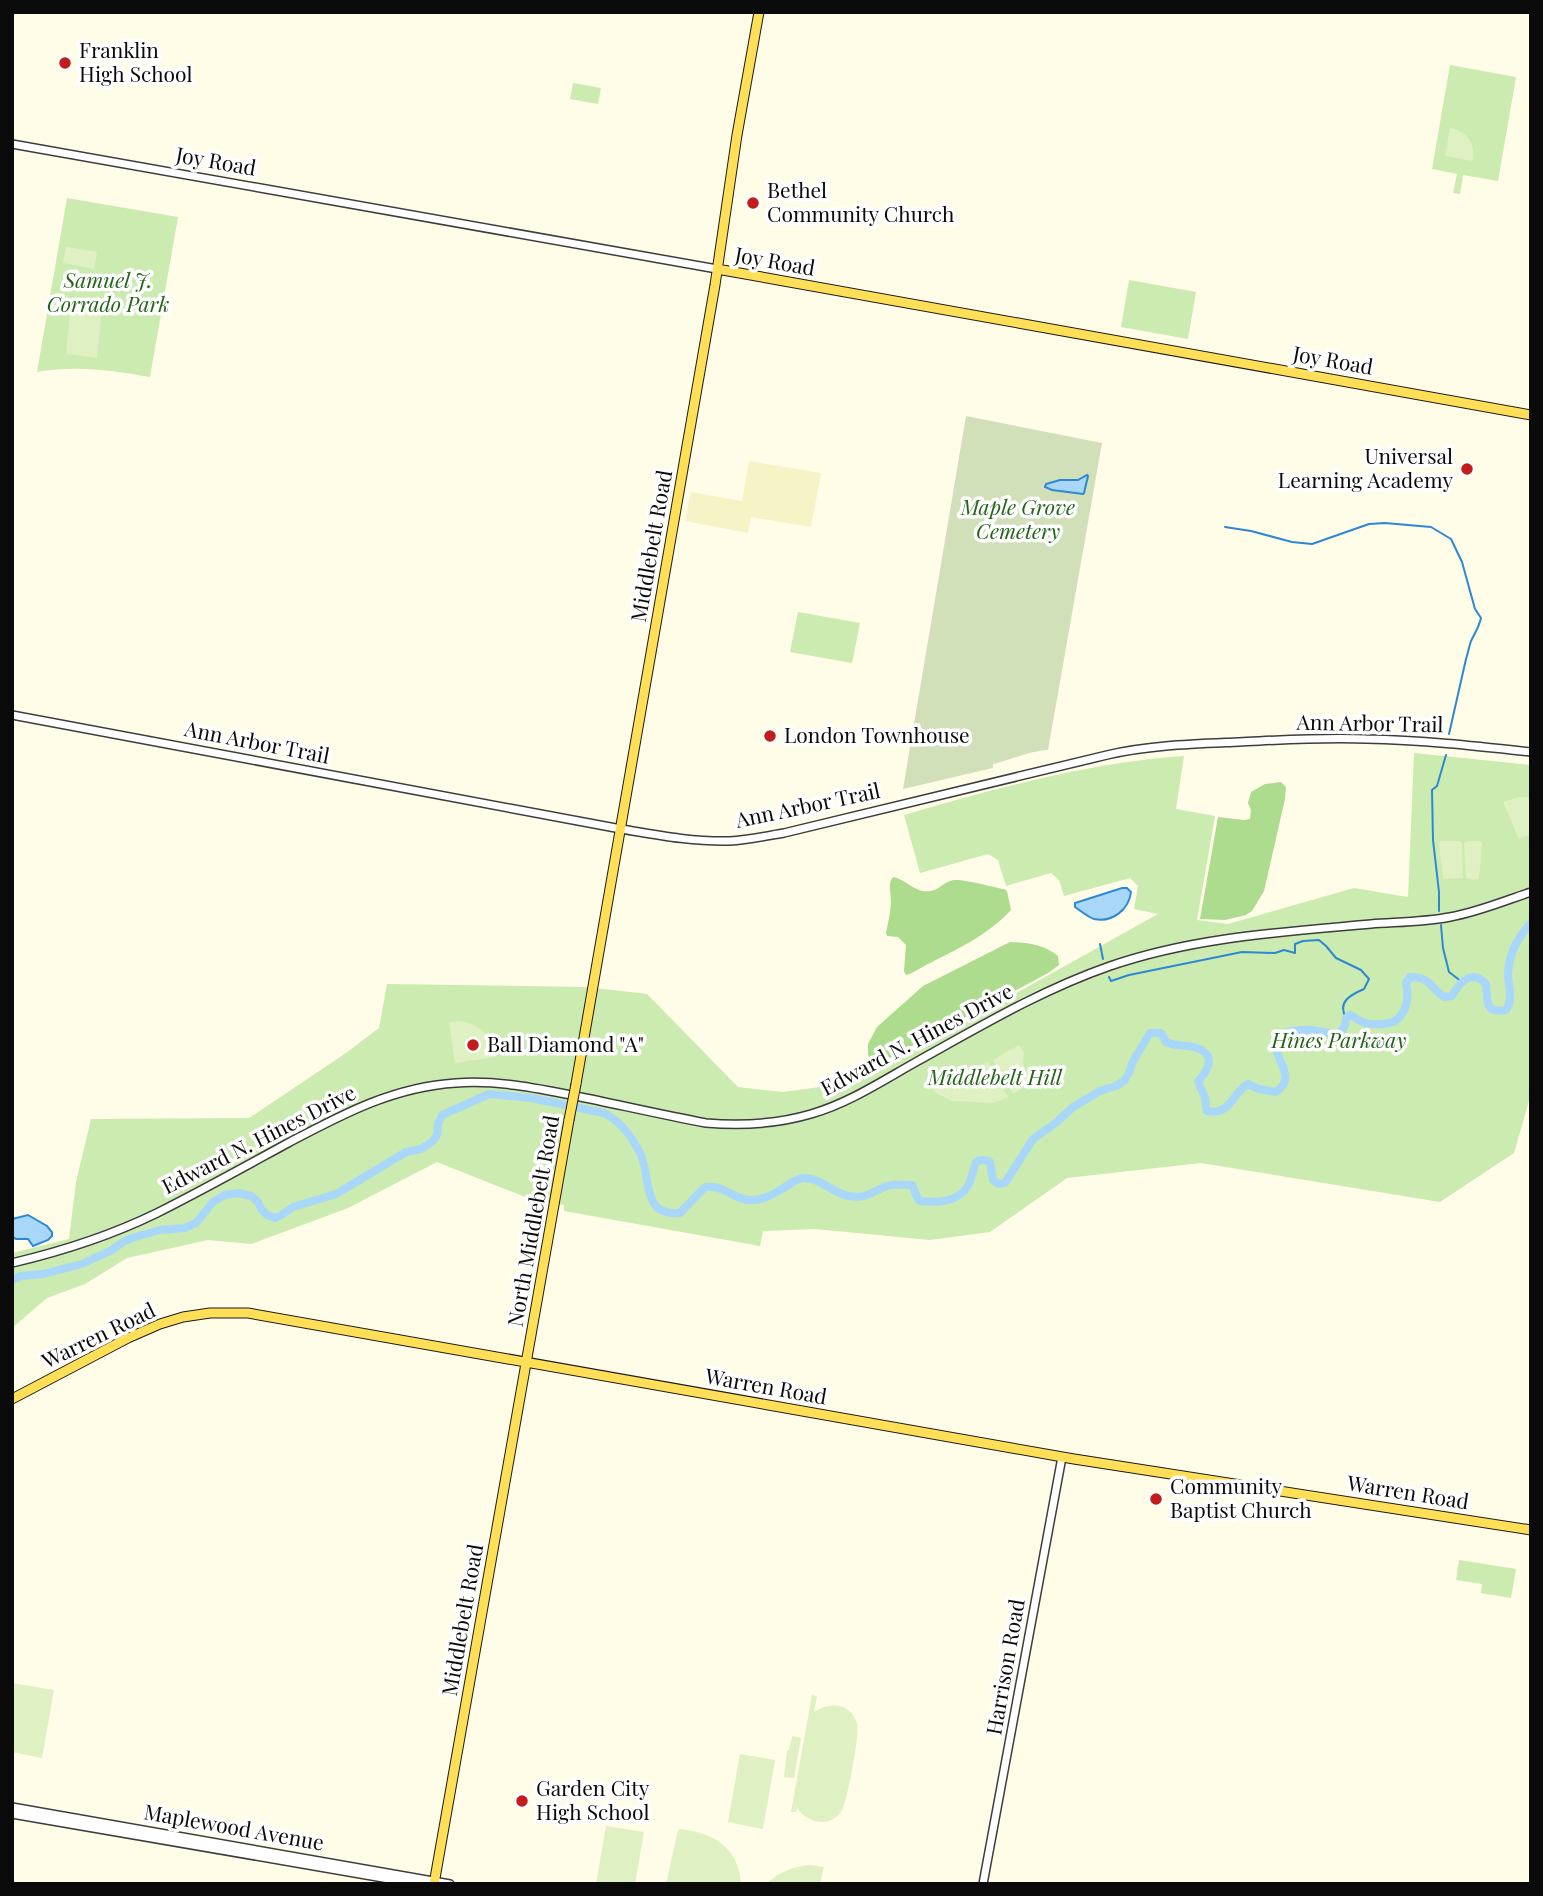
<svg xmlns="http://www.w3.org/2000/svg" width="1543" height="1896" font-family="'Playfair Display',serif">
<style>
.farmland{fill:#f6f4c7}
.green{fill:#cbebb0}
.forest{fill:#addc8f}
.cemetery{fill:#d2e0b9}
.pitch{fill:#dff1c2}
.water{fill:#a9d7f9;stroke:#2d88d4;stroke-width:2}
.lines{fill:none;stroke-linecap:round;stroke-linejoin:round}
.stream{stroke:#2d88d4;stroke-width:2}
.river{stroke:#a9d7f9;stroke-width:8}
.minor-casing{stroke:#3d3d3d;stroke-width:10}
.major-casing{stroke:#1b1b1b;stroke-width:11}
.minor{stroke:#fff;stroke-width:7}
.major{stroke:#ffdf58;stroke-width:9}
.major-bridge-casing{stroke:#1b1b1b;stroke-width:11;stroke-linecap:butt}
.major-bridge{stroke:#ffdf58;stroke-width:9}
.poi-dot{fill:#c01d1c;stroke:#fff;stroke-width:2.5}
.labels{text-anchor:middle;stroke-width:7;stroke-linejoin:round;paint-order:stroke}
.poi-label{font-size:21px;fill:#0a0a0a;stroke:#fff;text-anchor:start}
.street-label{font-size:21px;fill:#0a0a0a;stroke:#fff}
.park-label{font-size:21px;font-style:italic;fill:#246419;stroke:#fff}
</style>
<rect width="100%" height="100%" fill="#fffce8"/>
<path class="farmland" d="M749 461 821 473 811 527 751 517 748 533 685 521 691 492 742 501Z"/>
<path class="green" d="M1450 65 1516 77 1498 181 1463 175 1460 194 1453 193 1457 174 1432 169Z
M573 83 601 88 598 104 570 99Z
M67 198 178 217 150 377C112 370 76 365 37 372Z
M1129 280 1196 292 1188 339 1121 327Z
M798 612 860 623 852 663 790 652Z
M1414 753 1531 765V1094L1514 1153 1440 1202 1201 1163 1067 1178 990 1232 930 1240 815 1229 763 1231 760 1246 564 1211V1205L547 1202 543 1204 437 1162 348 1208 251 1244 208 1240 127 1258 85 1284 47 1298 12 1328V1253L69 1239 76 1182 91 1119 249 1118 346 1053 379 1028 387 984 586 987 647 994 738 1087 783 1092 857 1082 1158 914 1134 909 1138 886 1130 878 1064 896 1059 880 1051 873 1006 886 998 860 988 854 920 873 904 815C995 789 1089 762 1184 756L1176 809 1215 816 1197 920 1228 924 1354 888 1408 897Z
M1459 1560 1516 1569 1511 1598 1481 1593 1482 1584 1456 1580Z"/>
<path class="forest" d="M1281 782 1286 787 1285 799 1264 891 1252 911 1246 915 1225 920 1200 919 1218 817 1244 820 1250 819 1251 810 1248 803 1251 792 1265 784Z
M893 877C904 879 912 889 923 891 940 893 941 882 954 880 965 879 992 887 1004 889L1007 891 1011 910C988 935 956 950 926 965 919 969 913 973 906 975L904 971 906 945 898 937 887 936 886 933C888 923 891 911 891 901 891 891 887 886 893 877Z
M1010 942C1028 943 1043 944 1058 956L1059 965 1048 973 882 1062 870 1063 868 1054V1044L877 1027 923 986Z"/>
<path class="cemetery" d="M966 416 1102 443 1048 750C1028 751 1012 760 993 764V768L903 789Z"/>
<path class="pitch" d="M1450 128C1468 132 1475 142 1473 161L1445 156Z
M66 247 97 252 94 269 63 263Z
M71 304 102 307 97 358 66 354Z
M1519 797 1531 798V834L1519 839 1503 802Z
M1441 841H1459L1462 843 1463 878 1443 879 1439 843Z
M1467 841H1480L1482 843 1479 878 1474 880 1466 878 1464 843Z
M458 1021C479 1023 492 1035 496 1057L455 1063 449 1022Z
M1019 1045 1024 1053 1023 1063 1029 1084 1013 1094 993 1060Z
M988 1062 1008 1097 993 1103 952 1101 932 1091Z
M12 1683 54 1690 42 1758 12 1752Z
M812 1695 817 1696 814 1712C829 1701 852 1703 857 1724 860 1734 847 1801 842 1810 831 1829 807 1823 797 1808L796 1812H791Z
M792 1736 801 1738 794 1778 784 1777 787 1751 789 1750Z
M740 1754 775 1760 763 1829 728 1822Z
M606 1826 644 1832 635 1884H596Z
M681 1829C714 1833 739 1848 741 1884H666L678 1830Z
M811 1865 824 1867 820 1884H766C779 1872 794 1866 811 1865Z"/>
<path class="water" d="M1087 475 1088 476 1084 493 1083 494 1052 490 1045 487 1046 484 1060 480H1078Z
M1122 888H1127L1131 892C1129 909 1113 923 1094 919 1088 917 1081 911 1075 907V903Z
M28 1215 47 1226 52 1232V1236L48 1240 33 1246 28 1239H16L12 1237V1219Z"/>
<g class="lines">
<path class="stream" d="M1225 527 1251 531 1292 542 1312 544 1369 524 1385 523 1431 527 1451 539 1462 562 1475 609 1481 618C1479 627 1475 633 1471 641 1469 647 1468 653 1466 659L1449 734
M1439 911V892L1433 840 1432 790 1437 786 1446 755
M1441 925 1443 948 1449 972 1462 982
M1100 944 1103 959
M1109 977 1111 981 1129 975 1242 952 1275 953 1284 950 1295 953V944L1303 941 1319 940 1326 946 1336 958 1361 970 1369 979 1364 989C1350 995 1337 1002 1346 1018"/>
<path class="river" d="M12 1280 21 1276 43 1274 82 1264 112 1250 123 1242 132 1238 160 1230 185 1228 196 1223 213 1202 225 1195 238 1193 251 1196 258 1202 261 1209 267 1215 275 1218 280 1216 293 1207 336 1194 406 1152 421 1149 433 1141 437 1135 438 1124 442 1115 489 1094 531 1098 604 1113C620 1121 632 1137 640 1153 652 1177 640 1216 680 1213L705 1187C724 1184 733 1200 750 1200 774 1201 791 1178 804 1178 821 1178 834 1194 849 1196 868 1199 870 1192 885 1187 893 1183 903 1185 912 1185 915 1190 915 1196 920 1201 937 1203 960 1202 969 1184 972 1177 973 1169 976 1162 982 1159 984 1159 990 1162L993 1180 998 1184 1005 1183 1033 1139 1057 1122 1073 1107 1100 1091 1116 1086 1124 1081 1129 1073 1133 1061 1150 1033H1161L1166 1042C1175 1046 1184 1045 1194 1047 1215 1053 1211 1068 1198 1081 1200 1089 1203 1091 1205 1098 1206 1102 1205 1106 1207 1111 1231 1116 1232 1093 1248 1084L1259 1089 1276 1092C1296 1078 1278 1064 1276 1047 1276 1042 1277 1040 1279 1035 1288 1031 1302 1029 1312 1030 1326 1032 1345 1041 1346 1018L1350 1015C1355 1017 1359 1021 1365 1023 1368 1024 1372 1024 1376 1024 1402 1027 1411 1005 1406 983L1410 977C1431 977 1430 988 1444 997L1452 996C1459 983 1472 968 1486 984 1488 999 1483 1014 1506 1010 1514 999 1508 986 1508 973 1509 954 1519 936 1531 923"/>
<g class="minor-casing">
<path id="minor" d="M12 144 717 269
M12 715 621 829C657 835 693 842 730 841 748 840 766 836 784 833L1107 755C1150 745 1194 744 1239 742 1281 740 1324 737 1366 739 1422 740 1476 746 1531 752
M12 1263C63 1251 110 1236 157 1213 201 1191 244 1167 288 1143 343 1114 393 1087 456 1083 497 1080 536 1088 576 1096 620 1105 663 1115 706 1123 742 1126 777 1124 811 1114 849 1103 882 1081 916 1062 979 1027 1041 990 1110 966 1194 937 1283 932 1371 924 1397 922 1424 922 1450 917 1478 912 1504 901 1531 892
M12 1807 450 1884
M12 1814 418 1884
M983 1884 1062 1457"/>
</g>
<g class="major-casing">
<path id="major" d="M717 269 1531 415
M576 1084 715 285 737 135 759 12
M12 1399 128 1338 160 1324 183 1317 210 1313H248L1074 1459 1531 1530
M434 1884 569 1120"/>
</g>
<use href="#minor" class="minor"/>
<use href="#major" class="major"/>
<g class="major-bridge-casing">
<path id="major-bridge" d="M569 1120 576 1084"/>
</g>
<use href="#major-bridge" class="major-bridge"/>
</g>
<g class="poi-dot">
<circle cx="65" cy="63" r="7"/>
<circle cx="753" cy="203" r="7"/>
<circle cx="1467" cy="469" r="7"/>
<circle cx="770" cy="736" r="7"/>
<circle cx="473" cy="1045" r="7"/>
<circle cx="1156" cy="1499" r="7"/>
<circle cx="522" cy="1801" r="7"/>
</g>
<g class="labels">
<g class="poi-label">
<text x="79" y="58">Franklin<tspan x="79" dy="24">High School</tspan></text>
<text x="767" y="198">Bethel<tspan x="767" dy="24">Community Church</tspan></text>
<text x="1453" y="464" text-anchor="end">Universal<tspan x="1453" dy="24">Learning Academy</tspan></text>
<text x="784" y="743">London Townhouse</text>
<text x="487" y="1052">Ball Diamond "A"</text>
<text x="1170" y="1494">Community<tspan x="1170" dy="24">Baptist Church</tspan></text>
<text x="536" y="1796">Garden City<tspan x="536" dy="24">High School</tspan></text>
</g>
<g class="street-label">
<text transform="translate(216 162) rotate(10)" y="7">Joy Road</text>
<text transform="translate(775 262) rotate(10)" y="7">Joy Road</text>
<text transform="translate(1333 361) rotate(10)" y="7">Joy Road</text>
<text transform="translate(652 546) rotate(-80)" y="7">Middlebelt Road</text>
<text transform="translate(1370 724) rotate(1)" y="7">Ann Arbor Trail</text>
<text transform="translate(257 743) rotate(11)" y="7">Ann Arbor Trail</text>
<text transform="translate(808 806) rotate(-12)" y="7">Ann Arbor Trail</text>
<text transform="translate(917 1040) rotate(-28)" y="7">Edward N. Hines Drive</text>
<text transform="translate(259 1140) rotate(-27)" y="7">Edward N. Hines Drive</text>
<text transform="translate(534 1221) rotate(-80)" y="7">North Middlebelt Road</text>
<text transform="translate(99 1336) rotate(-26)" y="7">Warren Road</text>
<text transform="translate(766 1387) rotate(10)" y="7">Warren Road</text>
<text transform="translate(1408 1493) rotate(9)" y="7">Warren Road</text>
<text transform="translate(463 1620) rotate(-80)" y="7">Middlebelt Road</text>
<text transform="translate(1006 1667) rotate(-80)" y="7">Harrison Road</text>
<text transform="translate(234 1828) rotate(10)" y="7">Maplewood Avenue</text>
</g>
<g class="park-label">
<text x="108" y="288">Samuel J.<tspan x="108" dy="24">Corrado Park</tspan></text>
<text x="1018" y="515">Maple Grove<tspan x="1018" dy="24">Cemetery</tspan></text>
<text x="1339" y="1048">Hines Parkway</text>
<text x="995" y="1085">Middlebelt Hill</text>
</g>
</g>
<rect width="1543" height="1896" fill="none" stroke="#0a0a0a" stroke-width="28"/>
</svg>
